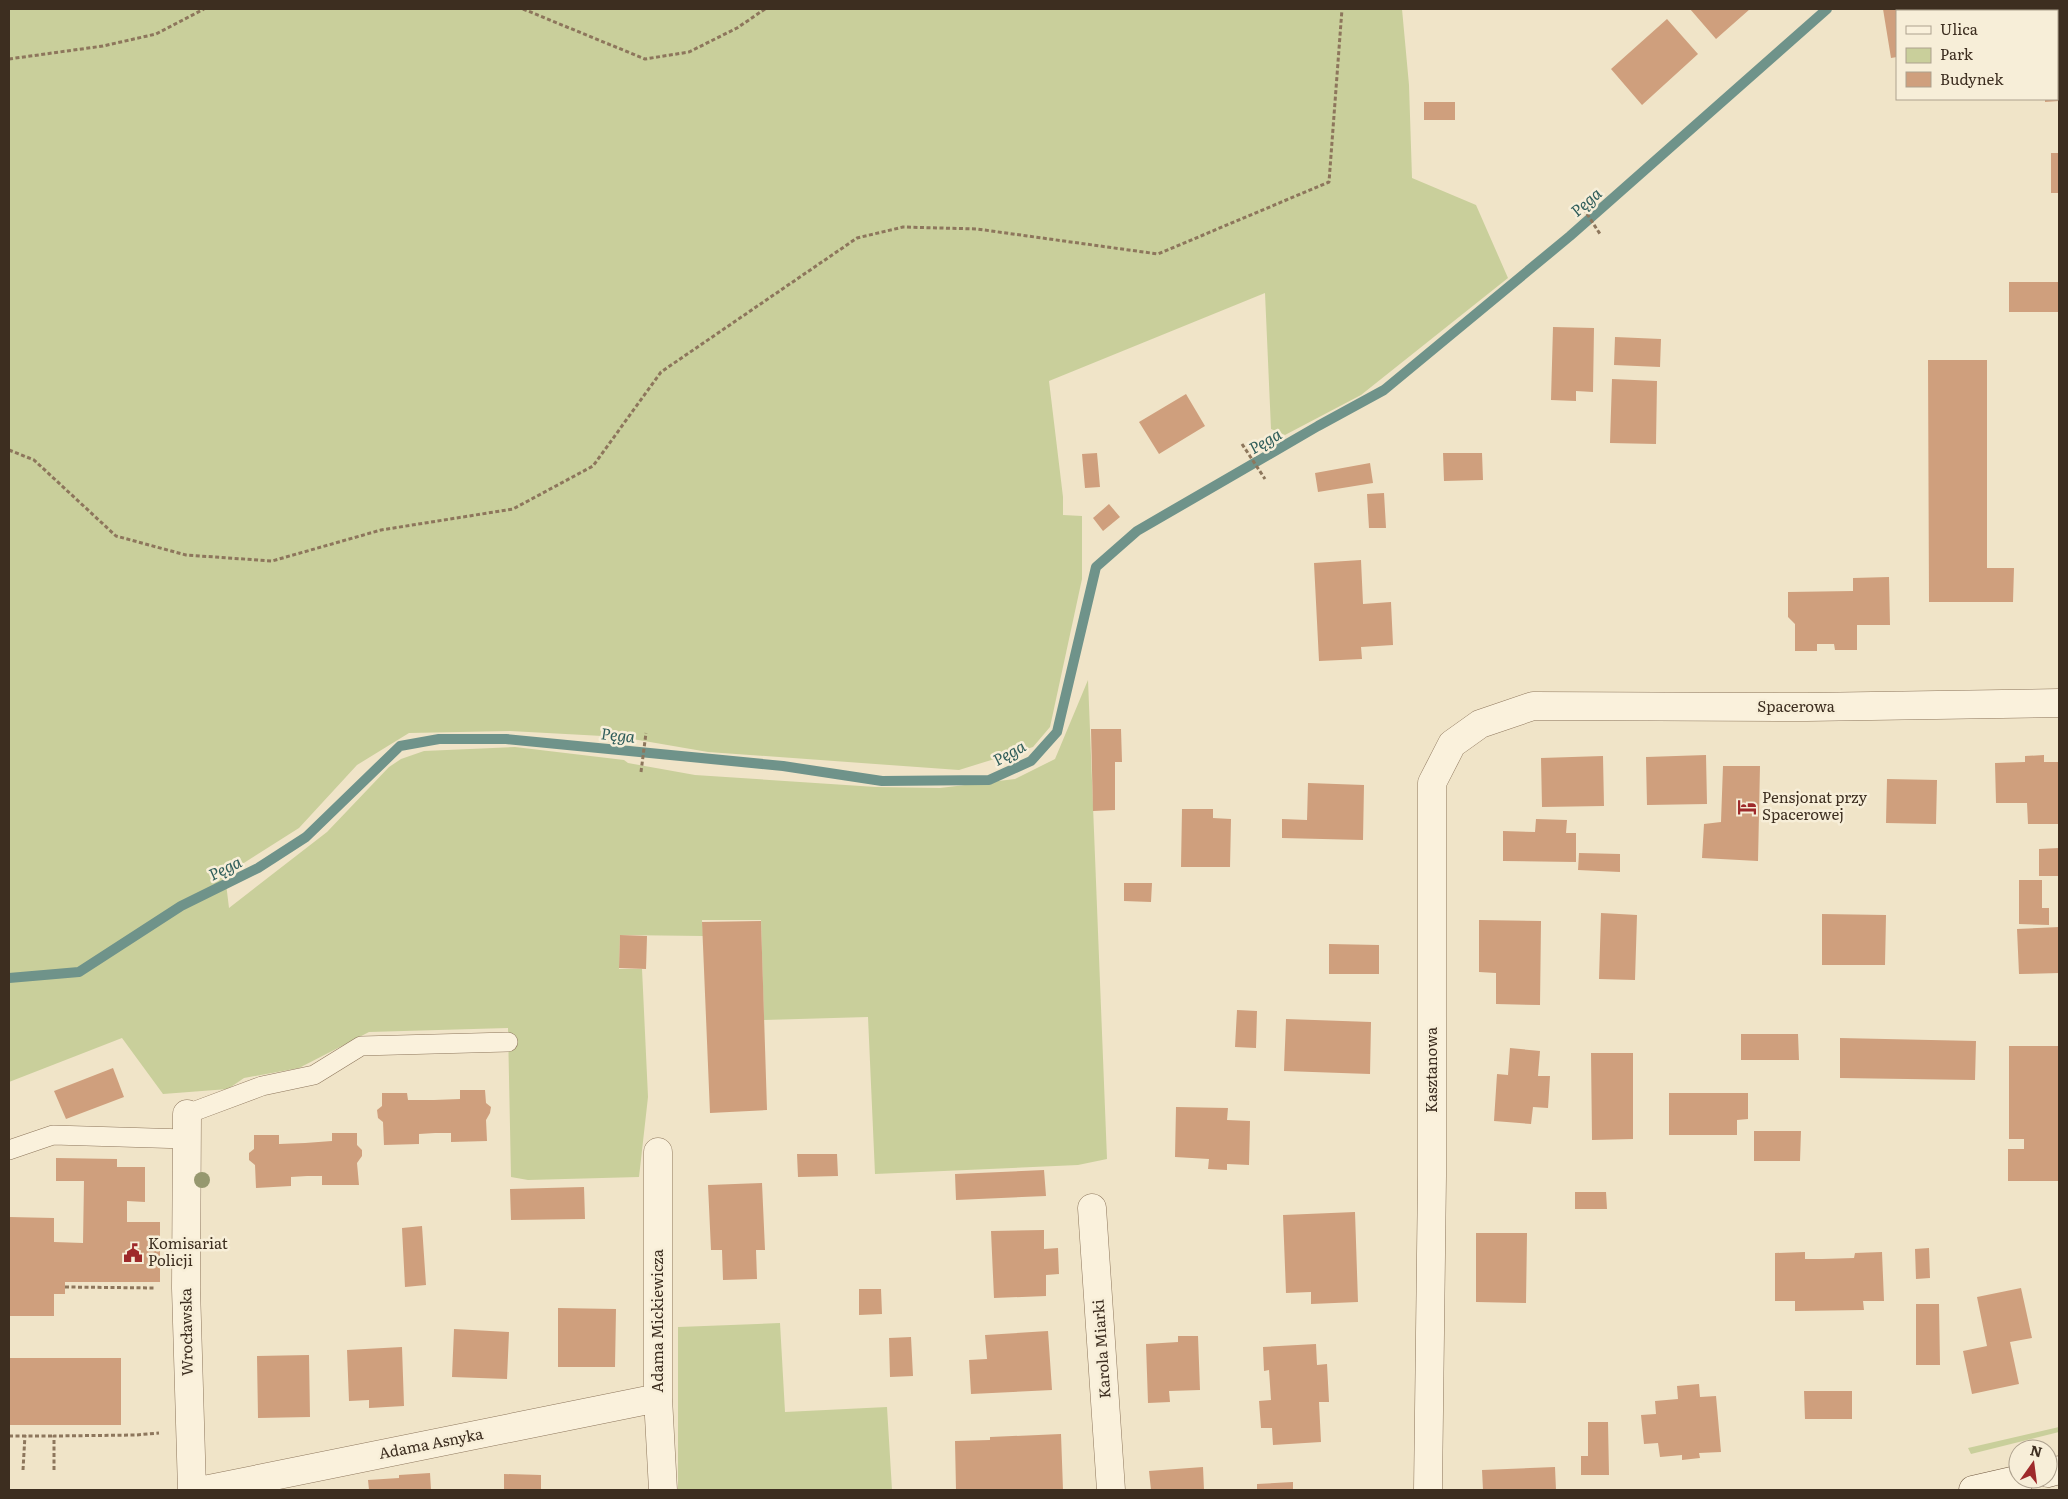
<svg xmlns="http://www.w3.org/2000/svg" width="2068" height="1499" font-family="Literata,serif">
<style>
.green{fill:#c9cf9b}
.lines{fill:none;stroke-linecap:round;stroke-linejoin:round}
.stream{stroke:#6f938a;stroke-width:10}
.building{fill:#cf9f7d}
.service-casing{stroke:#8d765c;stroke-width:20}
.minor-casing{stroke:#8d765c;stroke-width:29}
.secondary-casing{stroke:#6f573f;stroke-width:29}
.path{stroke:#8d765c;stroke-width:3;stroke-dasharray:4 2.5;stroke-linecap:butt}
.service{stroke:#faf1dc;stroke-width:19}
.minor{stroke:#faf1dc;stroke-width:28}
.secondary{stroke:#faf1dc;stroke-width:28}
.tree{fill:#96986f}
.labels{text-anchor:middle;stroke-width:5;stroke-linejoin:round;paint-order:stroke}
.street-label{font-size:15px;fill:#3d2e20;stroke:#f7eed8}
.poi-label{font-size:15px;fill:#3d2e20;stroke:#f7eed8;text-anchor:start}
.water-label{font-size:16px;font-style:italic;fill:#2f5d5a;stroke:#f7eed8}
</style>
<rect width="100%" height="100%" fill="#f0e4c8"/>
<path class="green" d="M9 9H1402L1409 85 1412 178 1476 205 1508 278 1361 395 1285 435 1271 429 1265 293 1049 381 1063 497V515L1082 516V579L1050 727 1033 747 959 770 708 752 621 737 510 731 409 733 357 765 299 828 225 875 229 908 327 832 389 767 401 759 424 751 515 747 624 760 628 763 695 775 876 787 940 788 1015 779 1055 759 1088 680 1107 1159 1078 1165 875 1174 868 1017 764 1020 761 920H702L703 936 620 935 619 969H642L648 1097 639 1177 528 1180 511 1177 508 1028 369 1032 299 1068 244 1078 228 1089 163 1094 122 1038 9 1082Z
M780 1323 785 1412 887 1407 892 1490H678V1327Z
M2059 1427V1432L1971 1454 1968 1448Z"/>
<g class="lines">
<path class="stream" d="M9 978 79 972 181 906 258 868 306 837 400 746 439 739H506L783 766 882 781 989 780 1031 761 1057 732 1096 567 1137 531 1318 426 1384 390 1570 236 1827 9"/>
</g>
<path class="building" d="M1690 9H1750L1716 39Z
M1883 9H1943V11H1897V57L1891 58Z
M1667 19 1698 54 1642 105 1611 69Z
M2057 50H2059V101L2045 102V99H2057Z
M1424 102H1455V120H1424Z
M2051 153H2059V193H2051Z
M2009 282H2059V312H2009Z
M1553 327 1594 328 1593 392 1576 391V401L1551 400Z
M1615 337 1661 339 1660 367 1614 365Z
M1928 360H1987V568H2014L2013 602H1929Z
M1612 379 1657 381 1656 444 1610 443Z
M1186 394 1205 426 1159 454 1139 422Z
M1097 453 1100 487 1085 488 1082 454Z
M1443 453H1482L1483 480 1444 481Z
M1370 463 1373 483 1318 492 1315 473Z
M1384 493 1386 528H1369L1367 494Z
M1109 504 1120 517 1103 531 1093 518Z
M1361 560 1363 604 1391 602 1393 645 1361 647 1362 659 1319 661 1314 563Z
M1889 577 1890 625H1857V650H1835L1834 644H1817V651H1795V624L1788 617V592L1853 591V578Z
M1091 729H1121L1122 762H1115V810L1093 811Z
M1706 755 1707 804 1647 805 1646 757Z
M2044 755V762H2059V824H2028L2027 803H1996L1995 763 2025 762V756Z
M1603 756 1604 806 1542 807 1541 758Z
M1723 766H1760L1758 861 1702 858 1704 824 1721 822Z
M1887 779 1937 780 1936 824 1886 823Z
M1308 783 1364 785 1363 840 1282 838V819L1307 820Z
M1182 809H1213V818L1231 819 1230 867H1181Z
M1536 819 1567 820 1566 833H1576V862L1503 861V831L1535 832Z
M2059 848V876H2039V849Z
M1579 853 1620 854V872L1578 870Z
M2019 880H2042V908H2049V925L2019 924Z
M1124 883H1152L1151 902 1124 901Z
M1601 913 1637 915 1635 980 1599 979Z
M1822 914 1886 915 1885 965H1822Z
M1479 920 1541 921 1540 1005 1496 1004V973L1479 972Z
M761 921 767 1110 710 1113 702 922Z
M2059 927V973L2019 974 2017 929Z
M620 935 647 936 646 969 619 968Z
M1329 944 1379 945V974H1329Z
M1237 1010 1257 1011 1256 1048 1235 1047Z
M1286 1019 1371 1022 1370 1074 1284 1071Z
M1741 1034H1798L1799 1060H1741Z
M1840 1038 1976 1041 1975 1080 1840 1078Z
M2009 1046H2059V1181H2008V1149H2024V1139H2009Z
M1510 1048 1540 1051 1538 1076H1550L1548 1108 1533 1107 1531 1124 1494 1121 1497 1074 1508 1075Z
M1591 1053H1633V1139L1592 1140Z
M113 1068 124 1097 66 1119 54 1091Z
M460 1090H485L486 1103 491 1107 490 1113 486 1120 487 1141 451 1142V1133H435L419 1134V1144L384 1145 383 1122 378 1118 377 1110 382 1106V1093H407L408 1100H434L460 1099Z
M1669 1093H1748V1119L1737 1120V1135H1669Z
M1176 1107 1228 1108 1227 1120 1250 1121 1249 1165 1227 1164V1170L1208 1169 1209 1159 1175 1157Z
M1754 1131H1801L1800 1161H1754Z
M332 1133H357V1145L362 1150V1156L357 1163 359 1185H322V1176H307L291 1177V1186L256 1188 255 1165 249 1160V1153L254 1149V1135H279V1144L305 1143 332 1141Z
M797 1154H837L838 1176 798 1177Z
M56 1158 117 1159V1167H145V1202L127 1201V1222H160V1282H65V1294H54V1316H9V1217L54 1218V1242L83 1243 84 1181H56Z
M1044 1170 1046 1196 956 1200 955 1174Z
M762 1183 765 1250H756L757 1279 723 1280 722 1250H711L708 1185Z
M584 1187 585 1219 511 1220 510 1189Z
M1575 1192H1606L1607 1209H1575Z
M1355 1212 1358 1302 1311 1304V1292L1286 1293 1283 1215Z
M422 1226 426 1285 405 1287 402 1228Z
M1044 1230V1249L1058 1248 1059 1274 1046 1275V1296L994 1298 991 1231Z
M1476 1233H1527L1526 1303 1476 1302Z
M1929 1248 1930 1278 1916 1279 1915 1249Z
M1805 1252V1259H1822L1854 1258 1855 1253 1882 1252 1884 1301H1863L1864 1310 1795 1311V1301H1775V1253Z
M2021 1288 2032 1338 2010 1342 2019 1384 1972 1394 1963 1351 1987 1346 1977 1297Z
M859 1289H881L882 1314 859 1315Z
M1916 1304H1939L1940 1365H1916Z
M558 1308 616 1309 615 1367H558Z
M454 1329 509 1332 507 1379 452 1377Z
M1048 1331 1052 1390 971 1394 969 1360 987 1359 985 1335Z
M1178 1336H1198L1200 1390 1169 1391 1170 1402 1148 1403 1146 1344 1178 1342Z
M911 1337 913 1376 890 1377 889 1338Z
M1316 1344 1317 1365 1327 1364 1329 1402H1319L1321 1442 1273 1445 1272 1428H1261L1259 1401 1271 1400 1269 1370 1264 1371 1263 1347Z
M402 1347 404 1406 369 1408V1400L349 1401 347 1350Z
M309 1355 310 1417 258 1418 257 1356Z
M9 1358H121V1425H9Z
M1699 1384 1700 1397 1716 1396 1721 1452 1699 1453 1700 1458 1682 1460V1455L1660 1457 1658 1443 1644 1444 1641 1415 1656 1414 1655 1401 1678 1399 1677 1386Z
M1804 1391H1852V1419H1805Z
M1588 1422H1608L1609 1475H1581V1456H1588Z
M1061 1434 1063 1490H956L955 1441 990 1440V1437Z
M1203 1467 1204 1490H1151L1149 1471Z
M1555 1467 1556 1490H1483L1482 1470Z
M430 1473 431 1490H369L368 1480 399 1478V1475Z
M504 1474 541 1475V1490H504Z
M1293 1482V1490H1257V1484Z"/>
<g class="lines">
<g class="service-casing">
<path id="service" d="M1982 9V11
M187 1114 262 1086 314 1075 361 1046 508 1042
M9 1150 53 1135 186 1139"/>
</g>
<g class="minor-casing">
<path id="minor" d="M187 1114 186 1288 192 1490
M658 1152V1398L663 1490
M1092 1208 1111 1490
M204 1490 658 1398
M1428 1490 1432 1176V783L1452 744 1480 724 1533 706 1807 707 2059 703"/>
</g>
<g class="secondary-casing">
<path id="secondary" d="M2048 1473 2059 1470
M1973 1490 2021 1479"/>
</g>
<path class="path" d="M523 9 645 59 689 52 737 28 765 9
M9 59 103 46 156 34 204 9
M1580 203 1600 234
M1242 444 1265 479
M9 450 34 460 116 536 186 555 272 561 381 530 513 509 593 466 661 372 857 238 903 227 977 229 1158 254 1329 182 1342 9
M641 772 646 733
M65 1287 155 1288
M9 1436H54
M23 1470 25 1435
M54 1470V1436L136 1435 159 1433"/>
<use href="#service" class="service"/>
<use href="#minor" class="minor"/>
<use href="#secondary" class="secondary"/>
</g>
<circle class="tree" cx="202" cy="1180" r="8"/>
<defs>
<g id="hotel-bare" transform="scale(1.5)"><path d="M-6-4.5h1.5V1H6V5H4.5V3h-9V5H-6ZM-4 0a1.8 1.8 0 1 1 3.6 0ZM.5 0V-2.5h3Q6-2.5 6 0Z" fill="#9e2a2b" stroke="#f7eed8" stroke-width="2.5" paint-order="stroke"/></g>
<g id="civic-bare" transform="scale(1.5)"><path d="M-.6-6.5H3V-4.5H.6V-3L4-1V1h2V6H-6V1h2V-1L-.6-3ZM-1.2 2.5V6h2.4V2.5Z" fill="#9e2a2b" stroke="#f7eed8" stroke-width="2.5" paint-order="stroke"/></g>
</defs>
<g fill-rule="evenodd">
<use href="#hotel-bare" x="1747" y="807"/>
<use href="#civic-bare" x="133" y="1253"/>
</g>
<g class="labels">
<g class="street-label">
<text x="1796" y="712">Spacerowa</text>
<text transform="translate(1432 1070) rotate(-90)" y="5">Kasztanowa</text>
<text transform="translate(658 1321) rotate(-90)" y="5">Adama Mickiewicza</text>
<text transform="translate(187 1332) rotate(-91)" y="5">Wrocławska</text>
<text transform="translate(1102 1349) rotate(-94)" y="5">Karola Miarki</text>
<text transform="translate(431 1444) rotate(-11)" y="5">Adama Asnyka</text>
</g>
<g class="poi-label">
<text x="1762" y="803">Pensjonat przy<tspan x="1762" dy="17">Spacerowej</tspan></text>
<text x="148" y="1249">Komisariat<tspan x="148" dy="17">Policji</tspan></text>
</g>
<g class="water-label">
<text transform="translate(1586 202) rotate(-41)" y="6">Pęga</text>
<text transform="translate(1265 441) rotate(-30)" y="6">Pęga</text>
<text transform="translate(618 735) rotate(6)" y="6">Pęga</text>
<text transform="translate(1009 753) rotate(-29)" y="6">Pęga</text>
<text transform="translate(225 868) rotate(-26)" y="6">Pęga</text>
</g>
</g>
<rect width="2068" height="1499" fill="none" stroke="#3d2e20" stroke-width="20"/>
<rect x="1896" y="10" width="162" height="90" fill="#f7eed8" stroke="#ada18e"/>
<rect x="1906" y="26" width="25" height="8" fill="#faf1dc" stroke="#ada18e"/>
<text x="1940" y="35" font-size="15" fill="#3d2e20">Ulica</text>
<rect x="1906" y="48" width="25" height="15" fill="#c9cf9b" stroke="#ada18e"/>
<text x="1940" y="60" font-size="15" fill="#3d2e20">Park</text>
<rect x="1906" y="72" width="25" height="15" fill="#cf9f7d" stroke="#ada18e"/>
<text x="1940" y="85" font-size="15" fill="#3d2e20">Budynek</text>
<g transform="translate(2033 1464) rotate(14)"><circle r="24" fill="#f7eed8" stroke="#ada18e"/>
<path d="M0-4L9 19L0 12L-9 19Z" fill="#9e2a2b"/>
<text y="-8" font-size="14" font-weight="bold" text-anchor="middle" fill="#3d2e20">N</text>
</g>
</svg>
